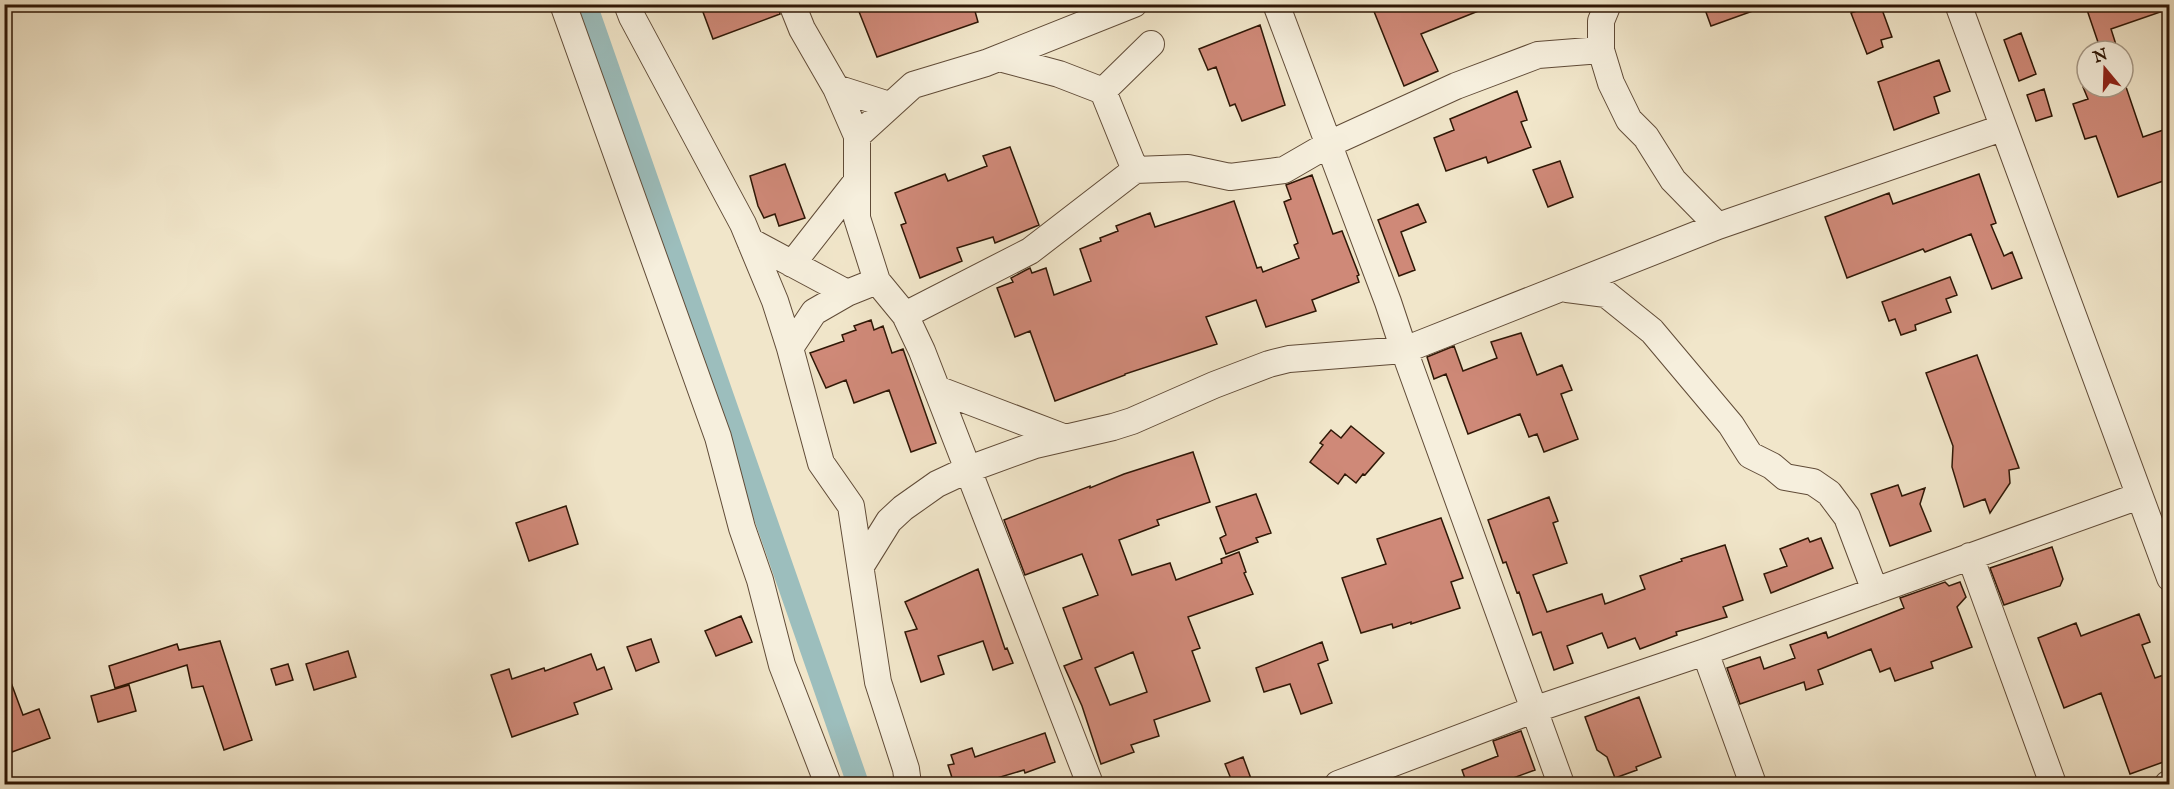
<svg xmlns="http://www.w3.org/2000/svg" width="2174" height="789" font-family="'IM FELL English',serif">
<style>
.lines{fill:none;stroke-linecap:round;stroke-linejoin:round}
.canal{stroke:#9cbebd;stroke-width:22}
.building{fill:#cf8978;stroke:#2f1706;stroke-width:1.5;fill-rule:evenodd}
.minor-casing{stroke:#604b37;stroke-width:28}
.minor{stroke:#f6efdd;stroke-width:26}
</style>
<rect width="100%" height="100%" fill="#f1e6ca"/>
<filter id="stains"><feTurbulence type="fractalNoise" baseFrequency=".00333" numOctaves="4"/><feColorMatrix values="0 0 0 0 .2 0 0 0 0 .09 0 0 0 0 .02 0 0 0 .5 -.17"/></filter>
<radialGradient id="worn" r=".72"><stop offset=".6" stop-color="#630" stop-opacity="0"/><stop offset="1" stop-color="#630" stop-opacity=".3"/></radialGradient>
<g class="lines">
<path class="canal" d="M586 4 858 784"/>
</g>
<path class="building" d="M700 4H777L780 14 713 39Z
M856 4H973L978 22 877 57Z
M1371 4H1491V6L1421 34 1438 71 1404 86Z
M1703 4H1764V7L1711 26Z
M1876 4H1880L1892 37 1881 40 1883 47 1867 54 1851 13Z
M2085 4H2169V9L2111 29 2118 51H2101Z
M1260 25 1285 105 1242 121 1235 104 1230 106 1216 67 1208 70 1199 49Z
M2021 33 2036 74 2019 81 2004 40Z
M1939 60 1950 91 1934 97 1939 113 1894 130 1878 82Z
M2083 87H2126L2143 137 2169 128V179L2118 197 2096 136 2085 139 2073 104 2088 99Z
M2044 89 2052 116 2036 121 2027 95Z
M1517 91 1527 120 1521 122 1531 147 1488 163 1486 157 1446 171 1434 138 1454 130 1450 119Z
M1010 147 1039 225 995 243 993 237 957 248 962 261 920 278 901 225 906 223 895 193 945 174 948 181 987 166 983 156Z
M1560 161 1573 197 1548 207 1533 170Z
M785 164 805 218 779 226 775 214 764 218 758 206 750 176Z
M1979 174 1996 223 1991 225 2004 256 2012 252 2022 278 1992 289 1971 234 1925 252 1923 249 1847 278 1825 217 1889 193 1893 204Z
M1312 175 1333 234 1342 231 1359 275 1357 276 1359 282 1312 300 1316 311 1266 327 1256 300 1206 317 1217 344 1125 374V375L1055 401 1030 331 1015 337 997 288 1013 282 1011 278 1026 270 1030 268 1032 273 1046 268 1054 295 1091 281 1080 249 1101 241 1100 238 1118 231 1116 226 1150 213 1155 227 1234 201 1257 268 1261 267 1263 272 1299 258 1294 245 1298 243 1284 202 1291 199 1286 185Z
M1418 204 1426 222 1401 232 1415 270 1399 276 1378 220Z
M1950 277 1957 295 1946 299 1951 312 1915 325 1916 330 1901 335 1895 319 1889 321 1882 302Z
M871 320 874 330 883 326 892 353 903 349 936 443 911 452 889 390 854 403 846 380 826 388 810 353 844 341 842 335 856 330 854 326Z
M1521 333 1537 375 1562 365 1572 390 1561 394 1578 439 1544 452 1537 434 1529 437 1520 414 1468 434 1446 374 1434 379 1427 357 1454 346 1463 371 1497 358 1491 342Z
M1977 355 2019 468 2009 470 2010 483 1990 513 1985 499 1964 507 1952 467 1953 446 1926 373Z
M1351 426 1384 453 1365 475 1363 474 1356 483 1345 474 1338 484 1310 462 1323 445 1320 443 1331 430 1341 438Z
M1193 452 1210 502 1157 520 1159 525 1119 540 1132 575 1170 563 1176 580 1222 563 1221 559 1239 552 1246 572 1244 573 1253 594 1188 617 1200 648 1192 651 1210 701 1154 720 1159 736 1131 745 1134 752 1101 764 1082 706 1064 666 1082 659 1063 608 1098 595 1082 554 1025 575 1004 520 1090 486V488L1124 474ZM1133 652 1147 692 1110 705 1095 668Z
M1898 485 1902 496 1925 488 1920 504 1931 531 1890 546 1871 494Z
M1256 494 1271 533 1256 538 1258 542 1226 554 1220 538 1226 535 1216 507Z
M1549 497 1558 521 1553 523 1567 563 1533 575 1547 612 1602 594 1605 604 1645 589 1640 576 1682 561 1681 559 1725 545 1743 600 1723 607 1727 617 1676 632 1677 635 1640 649 1635 638 1608 648 1602 633 1567 646 1573 663 1554 670 1541 632 1533 635 1519 592 1517 593 1506 562 1503 563 1488 520Z
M566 506 578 544 529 561 516 523Z
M1441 518 1463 578 1451 582 1460 608 1411 624V622L1393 628 1392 624 1361 633 1342 578 1386 564 1377 539Z
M1808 538 1810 542 1821 538 1833 568 1771 593 1764 574 1787 566 1780 549Z
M2052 547 2063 579 2060 586 2004 605 1990 568Z
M978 569 1005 649 1007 648 1013 663 993 670 983 641 938 656 944 674 921 682 905 632 917 629 905 602Z
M1945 582 1949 586 1960 582 1966 597 1957 607 1972 647 1931 662 1933 668 1895 681 1890 668 1880 672 1871 649 1818 670 1823 684 1806 690 1804 682 1740 704 1727 668 1760 657 1764 669 1795 658 1790 645 1826 632 1828 638 1904 608 1900 598Z
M2139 614 2150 642 2142 645 2155 678 2169 673V760L2130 774 2101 693 2064 708 2038 638 2076 623 2081 636Z
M741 616 752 642 716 656 705 631Z
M651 639 659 662 636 671 627 647Z
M220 641 252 740 224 750 203 686 192 688 187 665 115 688 109 666 177 644 179 650Z
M1322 642 1328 660 1318 664 1332 703 1301 714 1290 684 1264 692 1256 668Z
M348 651 356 677 314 690 306 664Z
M591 654 597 670 604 667 612 689 574 703 578 714 512 737 491 675 509 669 512 679 544 668 545 671Z
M288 664 293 680 276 685 271 669Z
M4 669H6L23 715 39 709 50 738 12 752 4 732Z
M129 685 136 711 98 722 91 696Z
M1639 697 1661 757 1636 767 1637 770 1615 778 1607 757 1597 750 1585 717Z
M1521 731 1535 770 1497 784H1467L1462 770 1498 756 1493 741Z
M1045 733 1055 762 1025 773 1024 770 977 784H954L948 765 954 764 951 755 972 748 975 757Z
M1243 757 1253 784H1233L1225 764Z"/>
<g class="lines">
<g class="minor-casing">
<path id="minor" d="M563 4 718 437 742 528 760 580 782 665 828 784
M627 4 632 17 743 224 775 301 790 348 821 463 851 506 878 682 906 769 908 784
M792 4 802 29 836 88 857 136
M1276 4 1388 302 1404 350 1561 784
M1608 4 1601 21V50L1611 83 1629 120 1646 137 1673 180 1718 226
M1958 4 2170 578
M999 58 1059 74 1103 91 1135 170
M836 88 889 105
M1103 91 1151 44
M750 241 847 293
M792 264 857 181
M1567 289 1606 294 1652 331 1731 425 1750 455 1772 466 1785 477 1813 482 1829 493 1847 517 1875 591
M905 315 1030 251 1135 170 1188 168 1230 177 1284 170 1329 144 1456 86 1538 55 1601 50
M790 348 814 312 847 293 877 281
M937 389 1063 437
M1970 556 2053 784
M861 566 889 521 903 508 937 484 969 469 1035 445 1113 427 1132 421 1214 385 1269 364 1289 359 1404 350 1412 347 1718 226 2002 128
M1705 652 1753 784
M1090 784 922 351 905 315 877 281 857 218V136L913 85 986 63 1134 4
M1338 784 1533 710 1705 652 2139 496
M2168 784H2170"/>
</g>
<use href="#minor" class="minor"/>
</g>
<rect width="2174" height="789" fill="none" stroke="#f1e6ca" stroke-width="24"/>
<rect x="6" y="6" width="2162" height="777" fill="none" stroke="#2f1706" stroke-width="3"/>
<rect x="12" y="12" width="2150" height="765" fill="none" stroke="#2f1706" stroke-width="1.5"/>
<g transform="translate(2105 69) rotate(341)"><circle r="28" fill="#f6efdd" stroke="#a69987" stroke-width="1.5"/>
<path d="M0-4.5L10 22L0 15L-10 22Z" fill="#8f2418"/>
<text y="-9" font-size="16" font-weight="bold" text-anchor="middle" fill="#2f1706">N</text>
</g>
<rect width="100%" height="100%" filter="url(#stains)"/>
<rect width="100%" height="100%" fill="url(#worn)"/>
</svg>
